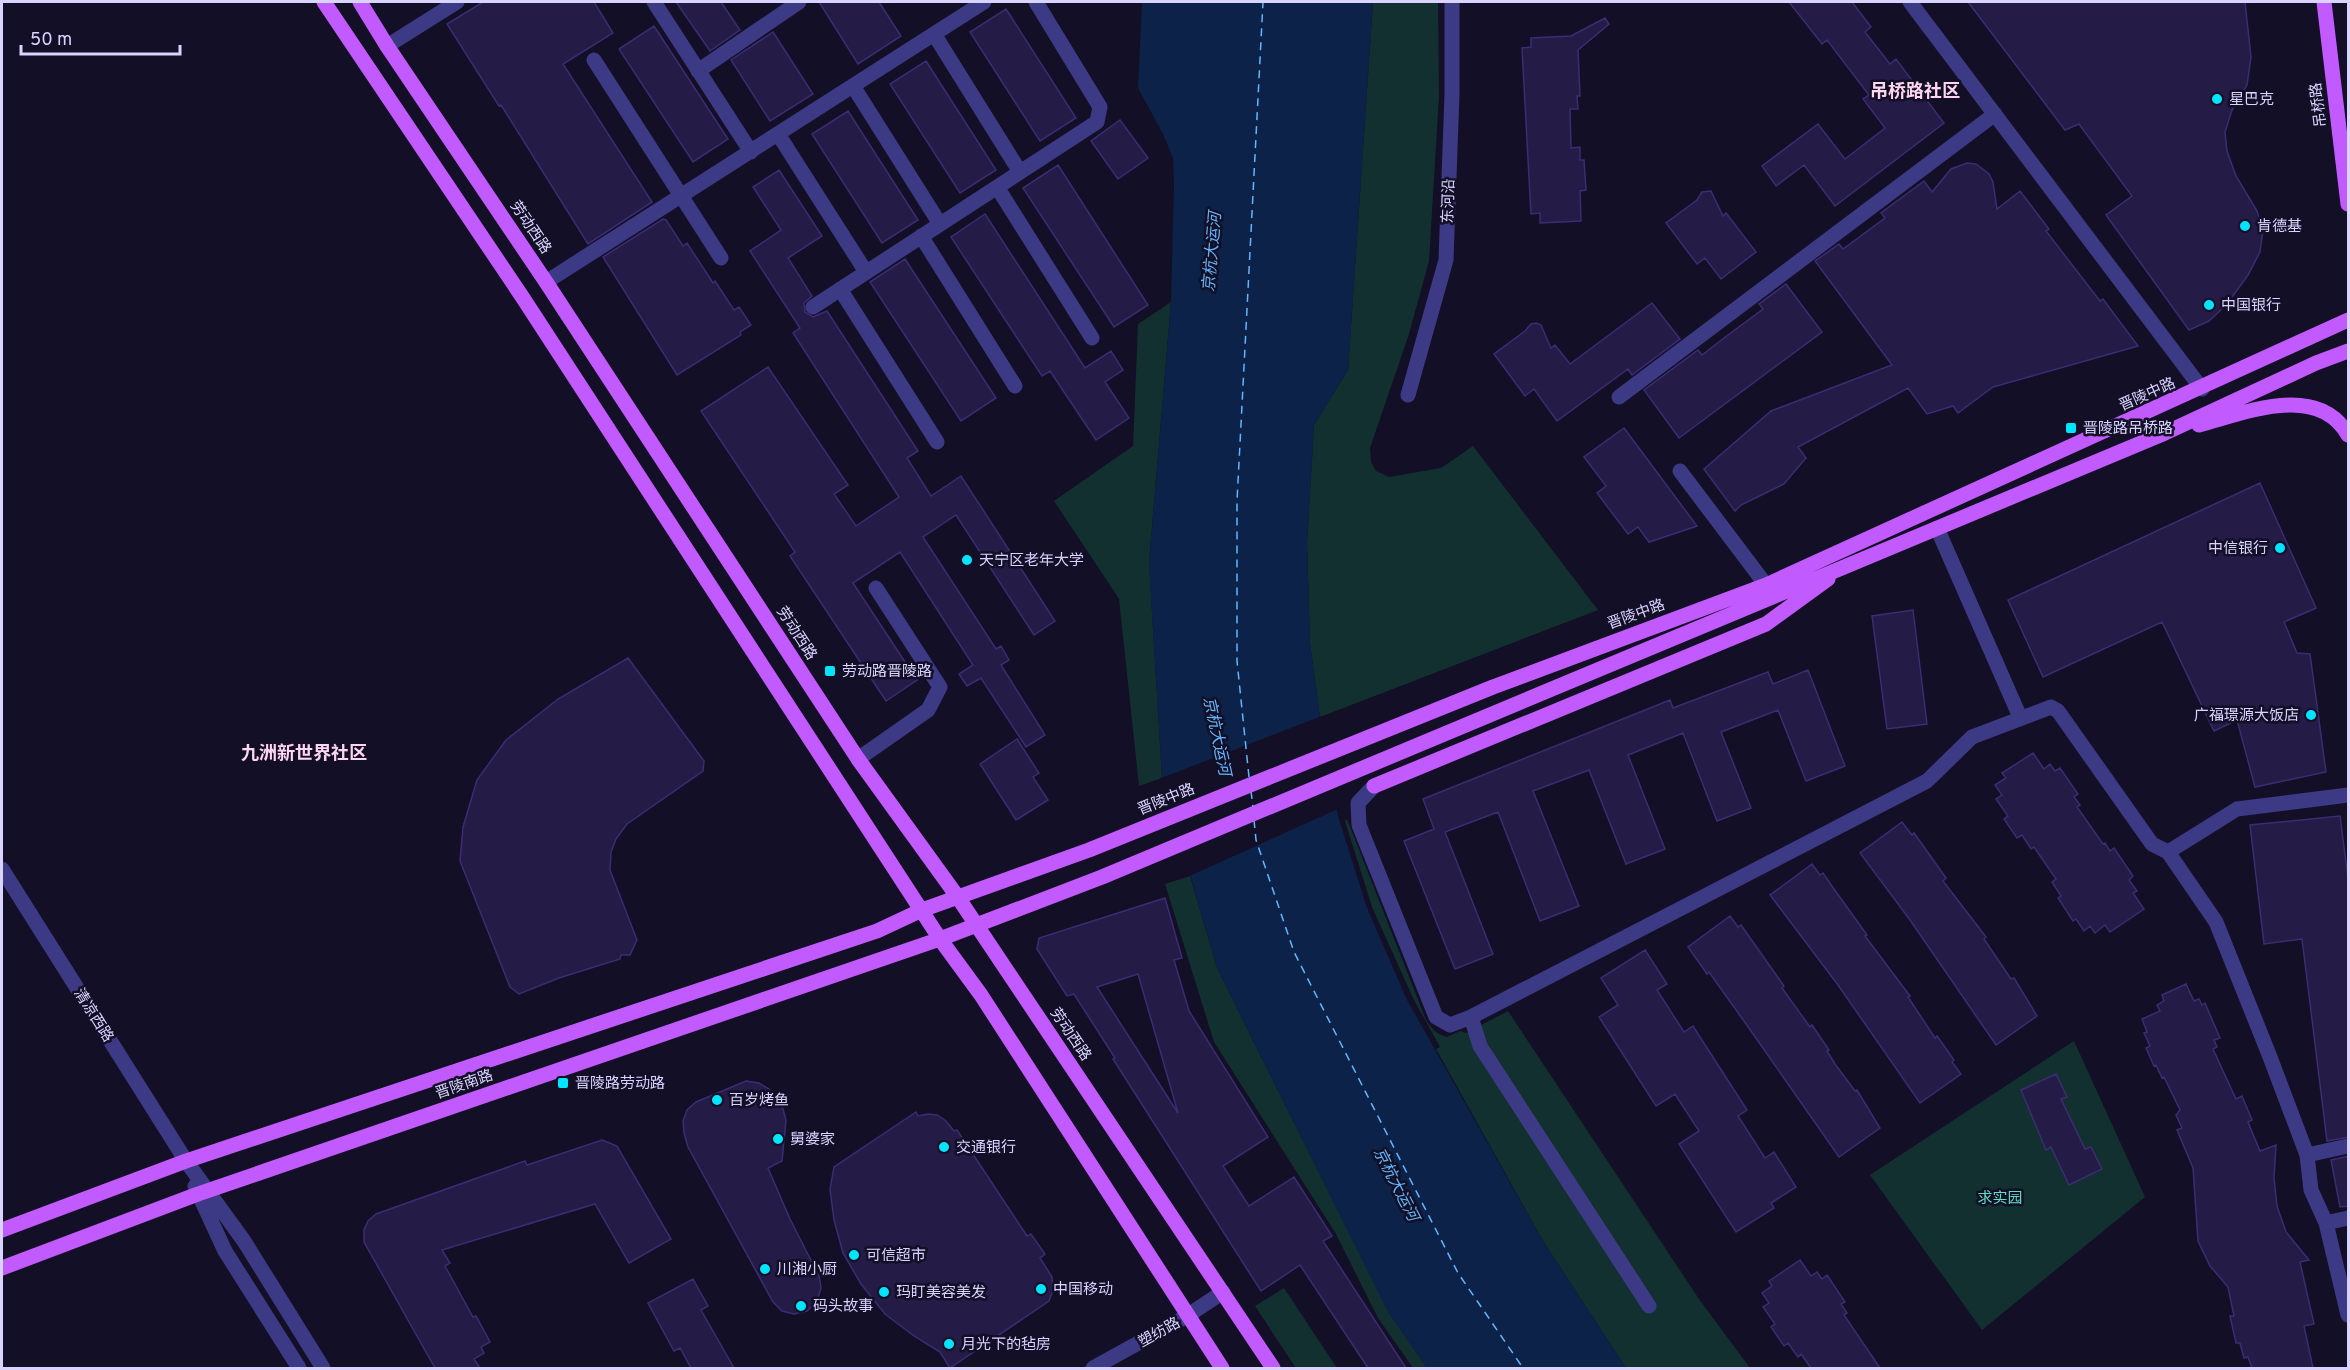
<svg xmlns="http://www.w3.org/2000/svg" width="2350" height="1370" font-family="Overpass,'Noto Sans SC',sans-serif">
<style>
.green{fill:#12302f}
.water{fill:#0c2248}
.pier{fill:#130f26}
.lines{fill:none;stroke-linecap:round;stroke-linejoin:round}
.ferry{stroke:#62b6ff;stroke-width:1.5;stroke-dasharray:8 6;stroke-linecap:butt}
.building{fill:#241b47;stroke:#3b2d73;stroke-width:1.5;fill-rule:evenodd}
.minor{stroke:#3d3a85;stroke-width:15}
.major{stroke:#c25bff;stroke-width:15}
.poi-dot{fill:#00e5ff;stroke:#130f26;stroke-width:2}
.labels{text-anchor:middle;stroke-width:5;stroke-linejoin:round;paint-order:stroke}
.poi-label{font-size:15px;fill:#d9d4ff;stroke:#130f26;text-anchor:start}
.street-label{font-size:15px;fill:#d9d4ff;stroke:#130f26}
.park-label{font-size:15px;fill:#5fe0c0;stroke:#130f26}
.water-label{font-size:16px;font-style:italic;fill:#62b6ff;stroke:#130f26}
.quarter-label{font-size:18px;font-weight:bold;fill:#ffd6f0;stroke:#130f26}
</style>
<rect width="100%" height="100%" fill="#130f26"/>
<path class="green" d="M1373 2H1438L1439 96 1429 261 1409 334 1370 448 1371 462 1376 471 1389 477 1441 468 1473 446 1598 610 1320 717 1310 644 1307 543 1314 425 1348 370Z
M1171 302 1149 562 1162 778 1139 786 1119 599 1054 501 1133 446 1138 324Z
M1347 819 1426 1020C1432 1029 1436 1034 1447 1037L1460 1031 1466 1033 1508 1011 1699 1299 1750 1368H1626L1543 1241 1436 1049 1440 1047 1413 998 1372 907 1345 821Z
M1190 876 1217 968 1388 1311 1427 1368H1413L1378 1318 1336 1234 1214 1042 1165 884Z
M2074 1041 2145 1197 1982 1330 1870 1175Z
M1284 1288 1337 1368H1296L1255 1306Z"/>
<path class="water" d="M1142 2H1373L1348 370 1314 425 1307 543 1310 644 1320 717 1338 816 1367 908 1407 1000 1543 1241 1626 1368H1427L1388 1312 1217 968 1162 778 1149 563 1171 302 1174 184 1173 158 1163 134 1138 88Z"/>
<path class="pier" d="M1322 716 1340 808 1187 877 1159 779Z"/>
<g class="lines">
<path class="ferry" d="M1249 777 1237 661V501L1263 2
M1251 791 1253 807
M1254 820 1256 840 1294 952 1458 1273 1523 1368"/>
</g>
<path class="building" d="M483 2H594L613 33 563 64 652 202 588 244 501 105 499 106 447 24Z
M676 2H721L740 30 710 51Z
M819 2H879L901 36 858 64Z
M1789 2H1852L1871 27 1865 32 1890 64 1896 59 1944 123 1835 206 1804 165 1776 186 1762 166 1818 124 1845 159 1885 128 1863 99 1869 95 1827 40 1822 44Z
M1968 2H2245L2251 57 2247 85 2232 110 2225 132 2227 151 2236 176 2257 211 2263 230 2260 252 2248 275 2227 304 2209 321 2189 330 2106 215 2132 196 2079 124 2065 130Z
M1006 9 1076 118 1040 141 970 32Z
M1605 18 1609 24 1578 50 1580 96H1577L1578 109H1570L1571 148 1580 147V160H1584L1586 190 1580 191 1581 221 1540 223V213L1531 214 1522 48 1531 47V38L1571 36Z
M654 26 728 139 693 162 619 49Z
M773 32 813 94 770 121 731 60Z
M926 61 996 170 960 193 890 84Z
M848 111 918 220 882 243 812 134Z
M1120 120 1148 158 1118 179 1091 141Z
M1967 163 1976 164 1989 174 1993 182 1997 209 2020 191 2049 229 2046 231 2100 301 2103 299 2138 346 1993 387 1958 413 1953 406 1927 414 1908 388 1798 447 1806 458 1784 484 1741 505 1735 511 1704 469 1771 411 1892 365 1815 261 1839 244 1843 249 1885 218 1881 213 1924 181 1932 192 1951 169Z
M1058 165 1148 305 1114 327 1023 188Z
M779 170 822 236 788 258 812 296 804 303 805 312 813 317 827 311 918 451 907 458 931 496 961 476 1055 621 1034 635 956 515 923 537 996 649 1001 646 1009 660 1001 665 1045 735 1026 747 981 678 967 686 959 674 973 665 900 552 853 583 917 680 886 701 790 556 795 552 701 411 768 367 848 485 834 494 856 526 899 497 793 333 800 328 750 251 781 230 753 187Z
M1711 191 1723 216 1726 213 1756 252 1721 279 1705 258 1697 264 1666 223 1697 200 1702 192Z
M985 214 1085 368 1111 351 1123 370 1105 382 1129 418 1096 440 1050 371 1042 376 951 237Z
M663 219 666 220 683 246 687 243 713 283 715 281 734 310 739 307 751 325 740 332 741 335 677 375 603 257Z
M905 259 996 398 961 421 870 282Z
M1786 284 1822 332 1679 438 1644 390 1698 350 1702 355 1724 338 1763 309 1759 304Z
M1652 303 1680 339 1632 375 1628 369 1557 421 1534 389 1525 396 1494 354 1525 331 1531 324 1536 323 1541 325 1551 348 1555 345 1570 364Z
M1624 428 1697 526 1649 542 1638 527 1628 534 1597 493 1606 486 1584 457Z
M2260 483 2316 608 2284 622 2297 653 2310 654 2326 772 2255 787 2237 720 2214 731 2162 622 2043 677 2008 600Z
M1913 610 1927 724 1887 729 1872 616Z
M628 658 704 761 703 771 627 824 616 839 611 852 610 870 637 940 630 955H621L620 959 559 978 519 994 510 987 460 861 463 827 477 780 506 740 558 699Z
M1808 670 1845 766 1806 781 1778 710 1721 732 1751 808 1717 821 1683 733 1628 755 1665 849 1626 864 1589 770 1533 791 1579 906 1540 921 1498 812 1445 832 1493 954 1455 969 1404 841 1434 829 1423 799 1670 700 1673 708 1768 672 1773 684Z
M1017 739 1039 773 1033 777 1048 800 1016 820 980 764Z
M2033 753 2044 769 2050 764 2055 771 2060 768 2078 794 2074 797 2080 805 2077 807 2103 844 2105 843 2110 851 2114 848 2133 876 2129 880 2137 891 2133 893 2144 909 2110 932 2105 925 2095 933 2090 926 2084 931 2076 919 2073 921 2058 898 2061 896 2052 882 2056 879 2034 847 2031 849 2022 835 2017 838 2004 819 2008 816 1996 799 2002 795 1995 785 2006 778 2002 773Z
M2340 816 2349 886V1137L2327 1141 2302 939 2264 944 2250 825Z
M1902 822 1912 835 1914 833 1946 878 1943 881 1986 937 1984 939 2011 979 2014 978 2037 1016 1996 1045 1910 920 1860 853Z
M1812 864 1820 875 1823 873 1834 889 1867 935 1865 936 1910 996 1908 997 1935 1038 1937 1036 1954 1060 1952 1062 1961 1074 1920 1103 1838 985 1770 895Z
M1165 898 1182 958 1174 960 1189 1011 1268 1137 1223 1166 1249 1206 1294 1177 1332 1236 1323 1241 1406 1368H1368L1300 1265 1261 1291 1113 1059 1115 1058 1074 994 1067 996 1037 949 1039 938ZM1138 974 1178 1113 1097 987Z
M1730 916 1738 927 1741 925 1784 986 1782 988 1810 1027 1812 1025 1829 1050 1827 1051 1835 1064 1855 1091 1857 1090 1880 1128 1839 1157 1751 1031 1709 972 1707 974 1688 947Z
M1645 950 1667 984 1657 990 1684 1032 1693 1026 1747 1110 1738 1116 1765 1158 1774 1152 1796 1187 1771 1203 1774 1208 1736 1232 1679 1144 1699 1131 1675 1094 1656 1106 1599 1017 1618 1005 1601 978Z
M2186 984 2194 1001 2199 999 2202 1005 2205 1003 2220 1038 2214 1040 2217 1047 2213 1049 2236 1099 2242 1096 2252 1120 2248 1122 2260 1151 2276 1145 2274 1178 2277 1206 2286 1232 2309 1260 2300 1262 2314 1324 2304 1326 2313 1368H2252L2248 1357 2244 1358 2240 1343H2236L2230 1316H2234L2228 1287 2210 1266 2198 1241 2193 1168 2177 1130 2182 1128 2176 1115 2180 1110 2164 1077 2162 1078 2156 1065 2154 1066 2146 1048 2150 1046 2144 1033 2147 1032 2142 1019 2160 1011 2157 1005 2164 1001 2162 995Z
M2056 1074 2067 1097 2061 1099 2085 1149 2091 1147 2102 1169 2069 1185 2051 1147 2046 1150 2021 1090Z
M746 1081 759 1083 769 1089 781 1102 786 1120 782 1161 768 1168 790 1219 819 1276 821 1288 817 1301 807 1311 794 1314 782 1311 773 1302 688 1147 684 1133 683 1121 687 1110 696 1102Z
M916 1112 918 1116 928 1114 937 1115 946 1121 954 1131 957 1130 1027 1236 1031 1234 1045 1254 1040 1258 1052 1277 1053 1290 1049 1301 950 1368 940 1352 914 1336 885 1314 861 1284 843 1253 834 1220 830 1189 834 1167Z
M602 1140 617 1146 671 1239 629 1263 595 1204 442 1250 450 1263 445 1266 473 1317 476 1316 490 1342 481 1347 484 1353 474 1359 480 1368H435L364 1242V1230L368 1221 376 1214 525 1161 527 1165Z
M2349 1156V1206L2340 1207 2331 1160Z
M1800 1260 1811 1276 1817 1272 1822 1279 1827 1275 1845 1302 1841 1304 1847 1313 1844 1315 1880 1368H1811L1801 1354 1798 1357 1788 1343 1784 1346 1771 1327 1775 1324 1763 1307 1769 1303 1762 1293 1772 1286 1769 1281Z
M693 1279 708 1306 701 1310 734 1368H691L680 1348 674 1351 648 1303Z"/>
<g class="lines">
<path class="minor" d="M654 2 751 152
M1910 2 2202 389
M934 34 1020 172
M387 46 457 2
M594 60 721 258
M698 71 799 2
M853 86 940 224
M778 134 866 272
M997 187 1092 338
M921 236 1015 386
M546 282 984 2
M840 289 937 442
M813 307 1097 122 1100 107 1036 2
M1408 395 1446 260 1452 94V2
M1619 397 1995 114
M1680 471 1766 585
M1937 528 2020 717
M858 759 928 710 940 687 876 588
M1374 786 1358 803 1359 825 1436 1017 1450 1025 1471 1017 1927 781 1972 737 2051 707 2058 711 2152 844 2168 852 2237 809 2348 795
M2168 852 2216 922 2270 1057 2307 1155 2311 1190 2326 1223 2348 1315
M2 869 186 1161 244 1241 323 1368
M1471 1017 1480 1046 1649 1306
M2307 1155 2348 1146
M195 1186 225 1251 299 1368
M2326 1223 2348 1218
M1093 1368 1187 1316 1223 1292"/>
<path class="major" d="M324 2 523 298 940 939 981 995 1222 1368
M360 2 387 46 546 282 858 759 957 896 1273 1368
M2324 2 2348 204
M2199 425C2245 413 2318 382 2348 435
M1374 786 1766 624 1828 579
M2 1230 186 1161 877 931 922 910 1089 850 1493 687 1766 585 2348 320
M2 1268 198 1194 940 939 1102 877 2165 433 2316 363 2348 351"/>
</g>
<g class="poi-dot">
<circle cx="2217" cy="99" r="6"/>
<circle cx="2245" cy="226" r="6"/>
<circle cx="2209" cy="305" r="6"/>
<rect x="2065" y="422" width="12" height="12" rx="3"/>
<circle cx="2280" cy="548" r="6"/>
<circle cx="967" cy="560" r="6"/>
<rect x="824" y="665" width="12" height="12" rx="3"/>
<circle cx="2311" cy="715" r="6"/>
<rect x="557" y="1077" width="12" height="12" rx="3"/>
<circle cx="717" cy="1100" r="6"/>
<circle cx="778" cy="1139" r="6"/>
<circle cx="944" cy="1147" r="6"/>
<circle cx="854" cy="1255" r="6"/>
<circle cx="765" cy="1269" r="6"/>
<circle cx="1041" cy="1289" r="6"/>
<circle cx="884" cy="1292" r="6"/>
<circle cx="801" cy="1306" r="6"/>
<circle cx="949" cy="1344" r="6"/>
</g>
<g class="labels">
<g class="poi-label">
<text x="2229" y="104">星巴克</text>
<text x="2257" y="231">肯德基</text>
<text x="2221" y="310">中国银行</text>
<text x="2083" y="433">晋陵路吊桥路</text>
<text x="2268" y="553" text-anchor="end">中信银行</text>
<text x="979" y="565">天宁区老年大学</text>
<text x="842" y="676">劳动路晋陵路</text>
<text x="2299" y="720" text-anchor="end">广福璟源大饭店</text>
<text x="575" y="1088">晋陵路劳动路</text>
<text x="729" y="1105">百岁烤鱼</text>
<text x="790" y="1144">舅婆家</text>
<text x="956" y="1152">交通银行</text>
<text x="866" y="1260">可信超市</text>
<text x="777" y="1274">川湘小厨</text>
<text x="1053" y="1294">中国移动</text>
<text x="896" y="1297">玛盯美容美发</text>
<text x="813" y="1311">码头故事</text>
<text x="961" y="1349">月光下的毡房</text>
</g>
<g class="street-label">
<text transform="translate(2318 105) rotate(-97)" y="5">吊桥路</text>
<text transform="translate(1448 201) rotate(-88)" y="5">东河沿</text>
<text transform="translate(531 227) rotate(56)" y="5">劳动西路</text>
<text transform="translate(2147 394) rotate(-24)" y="5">晋陵中路</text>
<text transform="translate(1636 614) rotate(-20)" y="5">晋陵中路</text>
<text transform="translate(797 633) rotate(57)" y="5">劳动西路</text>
<text transform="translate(1166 799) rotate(-22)" y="5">晋陵中路</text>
<text transform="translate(94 1015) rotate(58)" y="5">清凉西路</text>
<text transform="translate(1071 1034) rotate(56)" y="5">劳动西路</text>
<text transform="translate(464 1084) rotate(-19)" y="5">晋陵南路</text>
<text transform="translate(1159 1332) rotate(-29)" y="5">塑纺路</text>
</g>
<g class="park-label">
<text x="2000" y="1203">求实园</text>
</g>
<g class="water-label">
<text transform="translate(1211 252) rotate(-85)" y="6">京杭大运河</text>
<text transform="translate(1218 736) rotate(78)" y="6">京杭大运河</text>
<text transform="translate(1397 1184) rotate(63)" y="6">京杭大运河</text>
</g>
<g class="quarter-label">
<text x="1915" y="97">吊桥路社区</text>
<text x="304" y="759">九洲新世界社区</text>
</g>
</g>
<rect width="2350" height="1370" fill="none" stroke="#d9d4ff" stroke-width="6"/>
<path d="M21 45v9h159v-9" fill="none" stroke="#d9d4ff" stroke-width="3"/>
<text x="30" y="45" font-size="18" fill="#d9d4ff" stroke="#130f26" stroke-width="4.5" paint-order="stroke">50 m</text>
</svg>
